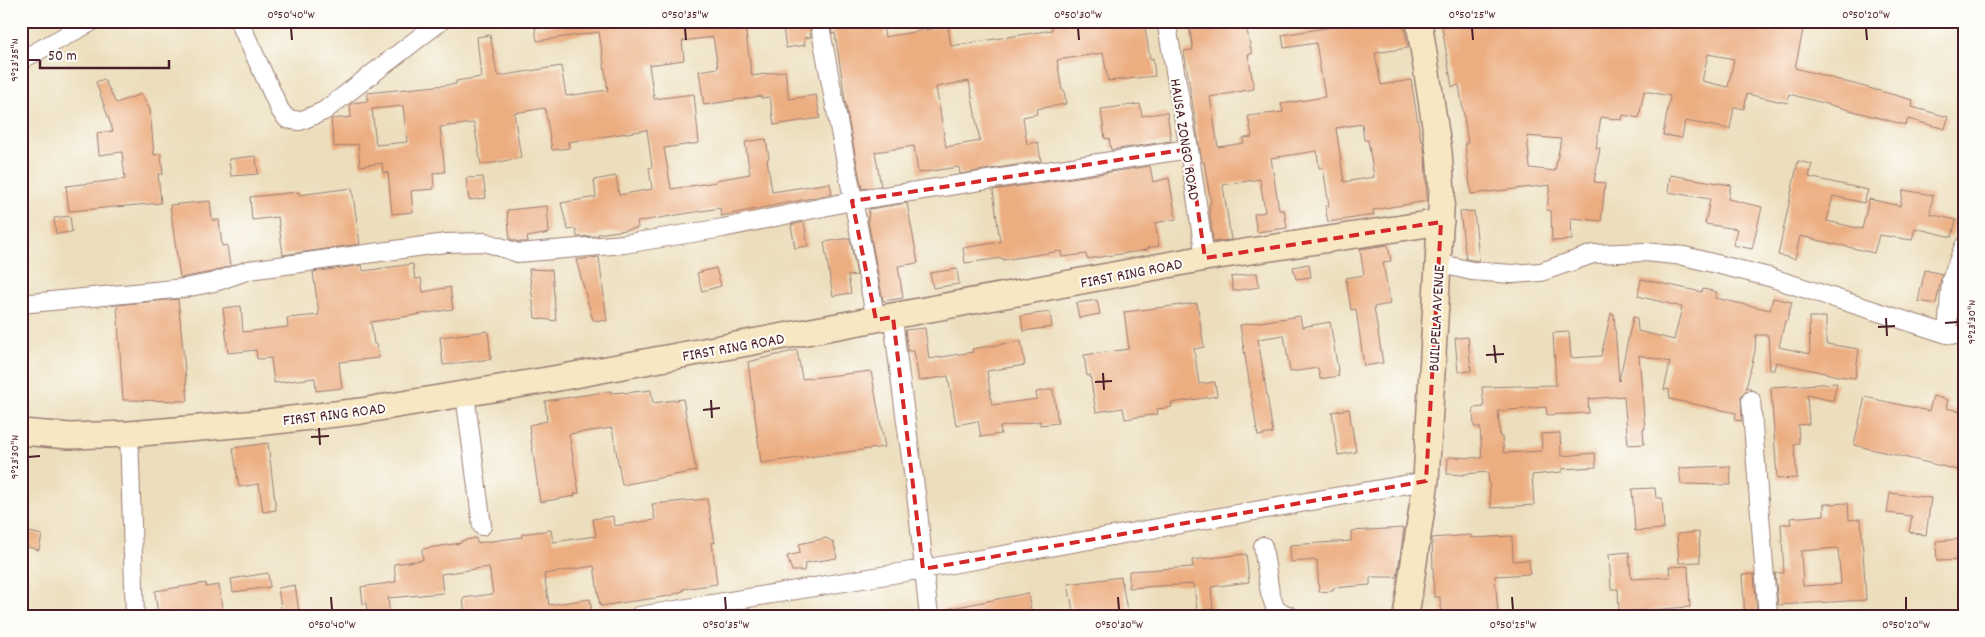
<svg xmlns="http://www.w3.org/2000/svg" width="1985" height="637" font-family="Dekko,sans-serif">
<style>
.building{fill:#ecad81;fill-rule:evenodd}
.lines{fill:none;stroke-linecap:round;stroke-linejoin:round}
.street-casing{stroke:#9b7e74;stroke-width:20}
.secondary-casing{stroke:#9b7e74;stroke-width:28}
.street{stroke:#fff;stroke-width:18}
.secondary{stroke:#f7e8c3;stroke-width:25}
.marked{fill:none;stroke:#d62828;stroke-width:4;stroke-dasharray:10 6;stroke-linejoin:round}
.ticks{fill:none;stroke:#4a1f2b;stroke-width:2}
.labels{text-anchor:middle;stroke-width:4;stroke-linejoin:round;paint-order:stroke}
.street-label{font-size:16px;fill:#4a1f2b;stroke:#fdfcf7}
.neatline{fill:none;stroke:#4a1f2b;stroke-width:2}
.ticks-label{font-size:12px;text-anchor:middle;fill:#4a1f2b}
</style>
<rect width="100%" height="100%" fill="#fdfcf7"/>
<filter id="ink" filterUnits="userSpaceOnUse"><feTurbulence type="fractalNoise" baseFrequency=".02" numOctaves="2"/><feDisplacementMap in="SourceGraphic" scale="10" xChannelSelector="R" yChannelSelector="G"/><feConvolveMatrix kernelMatrix="1 2 1 2 8 2 1 2 1" color-interpolation-filters="sRGB"/></filter>
<filter id="wash" filterUnits="userSpaceOnUse"><feTurbulence type="fractalNoise" baseFrequency=".0096" numOctaves="4" result="noise"/><feDisplacementMap in="SourceGraphic" scale="20" xChannelSelector="R" yChannelSelector="G"/><feGaussianBlur stdDeviation="1.12" result="paint"/><feColorMatrix in="noise" values="0 0 0 0 0 0 0 0 0 0 0 0 0 0 0 0 0 1.4 0 .05"/><feComposite in="paint" operator="in"/></filter>
<g filter="url(#wash)">
<rect width="100%" height="100%" fill="#ecdebc"/>
<g id="blocks">
<path class="building" d="M561 21H744L752 76 785 71 789 99 816 95 820 118 774 125 770 97 761 98V96L704 105 699 71 718 68 713 37 682 41 684 60 649 65 654 99 694 94 699 143 664 148 671 189 716 182V180L750 174 745 142 766 139 769 158 767 159 772 192 830 183 832 194 721 216 720 208 677 215 637 222 638 228 598 234V236L577 237 576 229 568 230 561 203 596 197 594 180 616 176 619 195 652 189 649 168 652 167 647 130 568 142 569 148 552 150 545 108 514 113 521 158 481 165 474 123 440 127 445 172 433 173 434 189 411 191 413 212 392 214 388 172 383 173 382 163 360 166 358 144 334 147 331 119 351 117 350 105 352 103 368 101 367 93 456 84V81L481 77 477 37 490 35 497 74 499 76 561 66 566 96 608 90 599 32 537 41 535 28 561 24ZM403 106 407 142 376 145 372 109Z
M782 21H809L811 37 804 38 805 45 786 48Z
M830 21H882L885 37 948 26 951 46 1052 30 1050 21H1144L1150 59 1153 58 1155 76 1108 81 1103 53 1057 60 1062 90H1064L1066 104 1036 109 1037 114 1023 117 1027 144 1038 142 1041 161 960 174 959 167 918 173 914 146 875 152 881 186 862 189 848 118 835 33 832 34ZM969 81 980 141 946 147 936 87Z
M1208 21H1245L1252 54H1248L1254 89 1210 97 1218 147 1244 143 1243 138 1252 137 1248 116 1283 112 1281 104 1325 97 1316 43 1284 48 1282 35 1368 21H1403L1408 48 1375 53 1381 85 1411 80 1421 141H1423L1425 154 1427 201 1373 210 1374 215 1328 222 1325 206H1329L1323 167 1319 168 1317 151 1271 158 1279 210H1284L1287 228 1257 232 1254 214 1265 212 1260 179 1223 185 1231 240 1213 242 1209 204 1211 203 1204 162H1202L1184 51 1193 50 1189 24ZM1362 124 1364 140H1368L1374 177 1344 182 1336 128Z
M1441 21H1805L1795 68 1913 100 1912 107 1948 117 1945 129 1908 119 1906 125 1789 94 1787 103 1747 94 1744 109 1734 107 1730 129 1685 121 1682 138 1663 135 1670 96 1644 91 1639 118 1623 115 1622 120 1601 117 1596 148H1600L1594 182 1605 183 1601 221 1571 218 1572 240 1552 241 1551 211 1547 210 1550 185 1471 194 1465 143H1468L1459 85 1452 87ZM1708 54 1734 59 1728 87 1702 81ZM1527 136 1561 139 1555 171 1530 168Z
M104 79 116 103 141 94 150 110 154 155 161 154 163 174H158L161 203 69 211 66 186 125 179 122 152 99 155 97 133 113 131 96 82Z
M1140 104 1142 116 1167 112 1171 141 1111 150 1109 138 1105 139 1101 109Z
M256 156 258 174 231 176 229 159Z
M1798 161 1812 164 1809 177 1868 190 1864 203 1833 196 1827 221 1862 229 1869 199 1900 206 1903 190 1933 195 1930 214 1956 220 1952 237 1915 228 1912 240 1879 235 1874 253 1800 236 1795 259 1778 255Z
M1150 166 1153 182 1169 178 1176 219 1155 223 1159 246 1147 248V250L1087 259 1086 254 1062 257 1061 251 1003 260V258L965 263 963 248 1000 242 993 190Z
M1670 175 1731 185 1728 199 1762 207 1752 249 1733 245 1737 229 1705 224 1710 199 1668 192Z
M483 177 486 198 469 200 466 178Z
M352 188 360 244 283 255 278 217 252 220 250 197 299 192V195Z
M210 201 212 220H219L222 246 227 245 230 266 212 272 180 278 170 205Z
M907 203 918 263 898 266 903 298 883 301 868 221 869 209Z
M547 206 549 233 527 237 528 242H519L510 239 507 210Z
M1474 211 1477 238 1479 261 1466 259 1460 212Z
M70 216 72 232 56 234 54 218Z
M804 222 808 246 795 248 791 225Z
M850 238 857 275 848 276 851 293 833 296 824 242Z
M1388 245 1391 261 1383 262 1390 304 1374 307 1383 363 1364 366 1356 309 1351 310 1346 278 1364 275 1360 249Z
M599 257 607 321 593 320 576 260Z
M413 264 415 279 421 278 423 292 450 287 453 309 371 322 374 344H377L379 358 339 362 342 388 316 391 315 378 274 383 271 358 257 359 256 350 228 353 223 308 241 306 243 332 288 327 287 318 319 315 313 272 362 265 363 271Z
M1309 264 1311 277 1296 279 1293 267Z
M716 268 721 286 702 291 697 273Z
M529 269 552 270 556 321 535 318Z
M957 269 959 284 933 288 930 273Z
M1925 270 1942 274 1936 304 1918 301Z
M1257 273 1259 287 1233 291 1231 277Z
M1641 279 1702 292 1703 289 1717 292 1715 298 1770 310 1773 298 1792 302 1787 321H1785L1779 347 1810 354 1809 317H1826V344L1859 349 1855 378 1838 376 1776 362 1774 370H1770L1768 335H1756L1755 351 1746 388H1751V390L1745 391 1741 396 1742 421 1735 420 1736 413 1670 399 1669 389 1664 390 1670 362 1639 355 1645 429H1643L1644 444 1628 445 1624 396 1588 399 1589 413 1547 415 1546 407 1498 411 1500 437H1502L1504 453 1542 451 1541 434 1560 433 1561 456 1595 453 1596 467 1562 469V472L1532 475 1534 505 1491 508 1488 472 1464 474V475L1447 474 1448 457 1482 458 1480 427H1474L1473 408 1484 407 1482 387 1556 385 1553 333 1569 332 1571 358 1601 356 1611 313 1614 314 1619 381 1633 317 1637 318 1638 331 1674 340 1682 307 1638 296Z
M178 299 188 401 123 400 117 305Z
M1097 300 1100 314 1079 318 1076 303Z
M1197 303 1204 347 1194 349 1199 384 1215 382 1217 396 1171 403 1172 407 1157 409 1158 414 1125 419 1123 408 1096 412 1090 375 1087 376 1084 355 1129 349 1124 312Z
M1050 312 1052 327 1023 331 1021 316Z
M1300 316 1302 327 1330 322 1339 376 1320 379 1318 368 1290 372 1284 335 1258 339 1273 433 1258 436 1240 325Z
M925 328 929 359 973 352 972 349 1021 341 1025 365 987 371 992 405 1037 399 1036 392 1053 389 1058 423 1040 425V421L1000 427 1001 434 981 437 978 421 956 425 948 376 919 381 914 351H908L905 330Z
M488 331 491 359 443 365 440 337Z
M1468 337 1471 371 1458 372 1455 338Z
M797 350 802 379 871 371 885 447 761 463 748 362Z
M1837 383 1833 401 1807 395 1809 424 1798 425 1799 443 1794 444 1797 478 1777 479 1771 387Z
M651 390 653 403 683 399 696 471 622 485 612 428 569 434 579 493 574 494 575 496 540 502 529 425 547 421 545 401 611 391V393L624 392 625 393Z
M1933 396 1948 400 1946 408 1964 412V464L1962 471 1854 445 1865 397 1929 411Z
M1349 409 1356 452 1338 455 1332 412Z
M268 443 276 510 263 512 259 484 239 487 233 448Z
M1730 466 1731 485 1681 484 1679 468Z
M1655 488 1656 498H1662L1664 529 1635 531 1632 489Z
M1890 493 1931 498 1926 535 1909 532 1912 516 1887 513Z
M707 499 715 543 712 542 717 584 683 589V591L669 596 600 606 594 566 544 574 549 605 590 599 592 613 568 616H531V614L465 616 463 598 493 594 489 567 441 574 443 593 388 598 390 616H368L366 603 363 604 361 587 396 582 394 564 423 560 422 549 461 543V541L476 538 477 543 522 537V534L551 530 553 542 596 536 593 519 613 516 614 526 655 520 652 504Z
M1848 503 1849 520 1861 519 1866 600 1778 605 1775 573H1784L1781 524H1791L1790 518 1824 515V504ZM1838 548 1841 584 1803 586 1801 551Z
M1404 528 1397 577H1370V585L1333 588V591L1319 592 1317 560 1291 562 1290 545 1351 541V531Z
M25 531 42 535 39 550 21 545Z
M1699 532 1700 562 1679 563 1677 534Z
M1471 535V538L1512 536 1513 561 1529 560 1530 574 1495 576 1498 614H1493V616H1441L1440 597H1434L1432 538Z
M826 538 834 543 837 558 805 563 804 571H792L787 556 800 553 799 544Z
M1964 539V560L1937 561 1936 541Z
M1629 552 1631 579 1670 577 1669 567 1688 566 1690 607 1619 612 1618 589H1611L1609 554Z
M1246 554 1249 582 1211 587 1213 609 1197 611 1194 584 1129 588V571L1193 567 1192 560Z
M268 573 270 587 233 592 231 579Z
M1754 574 1757 616H1745L1742 575Z
M1121 577 1128 616H1074L1068 584Z
M206 583V587L219 585 223 616H158L155 591Z
M295 585 299 613 282 615 278 588Z
M1028 593 1032 616H948L947 609Z"/>
</g>
</g>
<g filter="url(#ink)">
<use href="#blocks" fill-opacity="0" stroke="#9b7e74" stroke-width="1"/>
<g class="lines">
<g class="street-casing">
<path id="street" d="M239 21 280 110 287 119 300 121 324 111 441 21
M819 21 876 320
M1166 21 1189 149 1205 258
M21 60 93 21
M1437 263 1472 271 1512 274 1541 272 1593 254 1645 252 1684 256 1769 277 1947 334 1964 336
M21 304 185 288 215 282 249 270 446 243 485 242 518 253 624 244 723 228 852 201 1189 149
M893 317C899 376 908 435 916 494 921 535 924 575 929 616
M1947 334 1951 280 1964 246
M465 394 482 526
M1751 400 1768 616
M129 434 135 616
M1263 546 1270 593 1276 610 1290 616
M639 616 923 569 1426 481"/>
</g>
<g class="secondary-casing">
<path id="secondary" d="M21 432 70 436 129 434 258 423 361 411 553 379 1205 258 1441 222
M1406 616 1426 481 1442 192 1439 152 1419 21"/>
</g>
<use href="#street" class="street"/>
<use href="#secondary" class="secondary"/>
</g>
</g>
<path class="marked" d="M1189 149 1205 258 1441 222 1426 481 923 569 893 317 876 320 852 201Z"/>
<path class="ticks" d="M291 28 292 40M685 28 686 40M1078 28 1079 40M1472 28 1473 40M1866 28 1867 40M28 60H40M1886 318 1887 336M1945 323 1958 322M1878 327 1895 326M1494 345 1496 363M1486 355 1504 354M1103 373 1104 390M1095 382 1112 381M711 400 712 418M703 410 720 408M319 428 320 445M311 437 329 436M28 457 40 456M331 597 332 610M725 597 726 610M1118 597 1119 610M1512 597 1513 610M1906 597V610"/>
<g class="labels">
<g class="street-label">
<text transform="translate(1186 139) rotate(81)" y="6">HAUSA ZONGO ROAD</text>
<text transform="translate(1131 272) rotate(-11)" y="6">FIRST RING ROAD</text>
<text transform="translate(1435 318) rotate(-87)" y="6">BUILPELA AVENUE</text>
<text transform="translate(733 346) rotate(-10)" y="6">FIRST RING ROAD</text>
<text transform="translate(334 413) rotate(-7)" y="6">FIRST RING ROAD</text>
</g>
</g>
<rect width="1985" height="637" fill="none" stroke="#fdfcf7" stroke-width="55"/>
<path d="M40 60v8h129v-8" fill="none" stroke="#4a1f2b" stroke-width="2.5"/>
<text x="48" y="60" font-size="15" fill="#4a1f2b" stroke="#fdfcf7" stroke-width="4" paint-order="stroke">50 m</text>
<rect x="28" y="28" width="1930" height="582" class="neatline"/>
<g class="ticks-label">
<text x="291" y="18">0°50'40"W</text>
<text x="685" y="18">0°50'35"W</text>
<text x="1078" y="18">0°50'30"W</text>
<text x="1472" y="18">0°50'25"W</text>
<text x="1866" y="18">0°50'20"W</text>
<text transform="translate(14 60) rotate(-90)" y="4">9°23'35"N</text>
<text transform="translate(1971 322) rotate(-90)" y="4">9°23'30"N</text>
<text transform="translate(14 457) rotate(-90)" y="4">9°23'30"N</text>
<text x="332" y="628">0°50'40"W</text>
<text x="726" y="628">0°50'35"W</text>
<text x="1119" y="628">0°50'30"W</text>
<text x="1513" y="628">0°50'25"W</text>
<text x="1906" y="628">0°50'20"W</text>
</g>
</svg>
